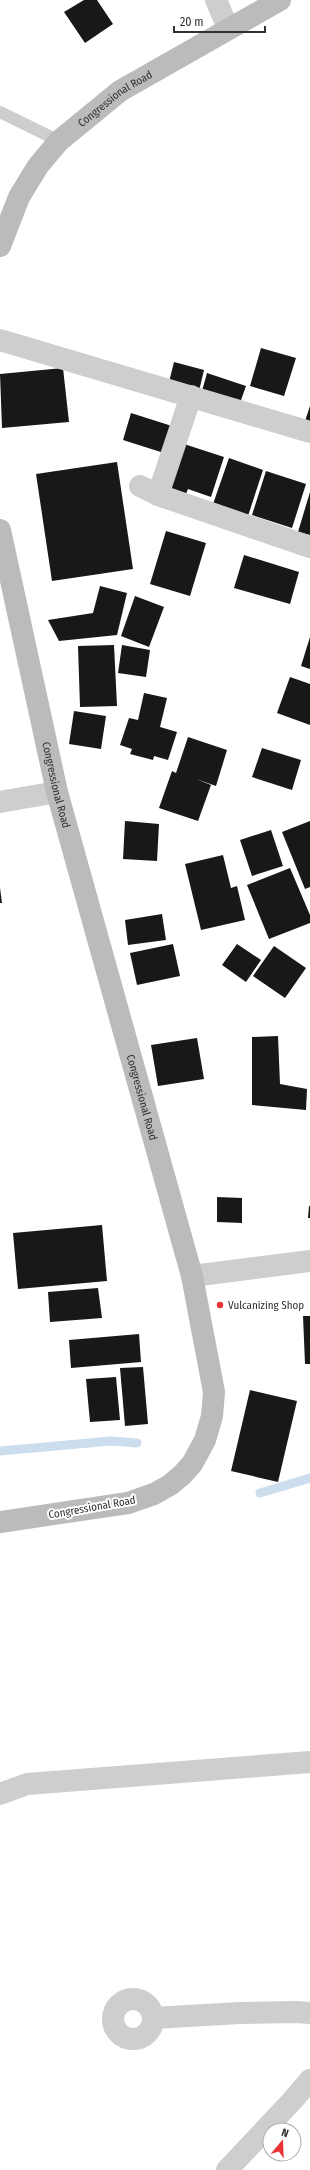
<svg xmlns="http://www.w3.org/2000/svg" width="310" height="2170" font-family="'Fira Sans Condensed',sans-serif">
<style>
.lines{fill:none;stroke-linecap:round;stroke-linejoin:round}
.stream{stroke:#ccdeee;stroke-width:9}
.building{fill:#181818}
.lane{stroke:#cecece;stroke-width:12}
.street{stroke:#cecece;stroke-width:22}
.secondary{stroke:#bbb;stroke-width:22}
.poi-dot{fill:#e83335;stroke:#fff;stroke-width:1.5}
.labels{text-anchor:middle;stroke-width:4;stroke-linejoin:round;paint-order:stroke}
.street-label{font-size:11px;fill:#313131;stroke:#fff}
.poi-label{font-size:11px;fill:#313131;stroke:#fff;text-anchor:start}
</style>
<rect width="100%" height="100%" fill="#fff"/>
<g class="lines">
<path class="stream" d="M0 1451 111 1441 137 1443
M260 1493 310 1478"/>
</g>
<path class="building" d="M84 0H97L113 24 85 43 64 12Z
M261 348 296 358 284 396 250 386Z
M174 362 204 370 199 391 169 382Z
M63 368 69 422 2 428 0 374Z
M207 373 246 386 240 403 202 391Z
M310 406V422L305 421Z
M131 413 175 427 167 454 123 440Z
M181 443 224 457 211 497 188 489 184 499 165 492Z
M229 458 263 470 248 516 213 504Z
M117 462 133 569 52 581 36 474Z
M266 471 306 484 292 528 252 515Z
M310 492V535L298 532Z
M166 531 206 543 190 596 150 584Z
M244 555 299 572 290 604 234 588Z
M100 586 127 593 117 635 59 641 48 620 93 613Z
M135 596 164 607 149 647 121 636Z
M310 637V669L301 666Z
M114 645 117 706 80 707 78 646Z
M122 645 150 650 146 677 118 673Z
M290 677 310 684V725L277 713Z
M144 693 167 698 160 727 177 732 168 760 154 756 153 760 130 754 132 749 120 745 129 718 138 720Z
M74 711 106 716 101 749 69 744Z
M188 737 227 750 216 786 196 779 211 785 198 821 159 808 172 771 176 773Z
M262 748 301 760 292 790 252 777Z
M125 821 159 824 157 861 123 859Z
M310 821V887L305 889 282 832Z
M271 830 283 866 252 876 240 840Z
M223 855 231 888 237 886 245 920 201 930 185 864Z
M290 868 310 915V923L269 939 247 885Z
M0 888 2 903H0Z
M162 914 166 940 128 945 125 920Z
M173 944 180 976 137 985 130 953Z
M237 944 261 960 246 982 222 965Z
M274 946 306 968 285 998 253 976Z
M278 1036 280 1084 307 1089 306 1110 252 1105V1037Z
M197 1038 204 1079 158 1086 151 1045Z
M217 1197 242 1198V1223L217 1222Z
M309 1206H310V1218H308Z
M102 1225 107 1281 18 1289 13 1233Z
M98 1288 102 1318 50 1322 48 1292Z
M303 1316H310V1364H305Z
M139 1334 141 1362 71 1368 69 1340Z
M143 1367 148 1424 125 1426 120 1368Z
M116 1377 120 1420 90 1422 86 1379Z
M250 1390 297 1401 278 1482 231 1471Z"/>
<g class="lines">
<path class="lane" d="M0 112 59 141"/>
<path class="street" d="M216 0 228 28
M0 340 310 432
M140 486 158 495 310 547
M158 495 191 396
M0 802 57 792
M192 1276 310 1261
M0 1794 27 1784 310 1762
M113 2019a20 20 0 1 1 40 0a20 20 0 1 1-40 0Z
M153 2018 240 2013 296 2012 310 2013
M227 2170 292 2101 310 2080"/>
<g class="secondary">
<path id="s1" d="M0 246 19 197 38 166 59 141 120 91 280 0"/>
<path id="s2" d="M0 530 57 792 192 1276 214 1392 212 1416 205 1440 192 1464 182 1475 170 1485 154 1494 128 1503 0 1522"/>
</g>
</g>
<circle class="poi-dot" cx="220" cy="1305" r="4"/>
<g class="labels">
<g class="street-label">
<text dy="4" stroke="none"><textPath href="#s1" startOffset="192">Congressional Road</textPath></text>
<text dy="4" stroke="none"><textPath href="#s2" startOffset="261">Congressional Road</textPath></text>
<text dy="4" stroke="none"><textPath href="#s2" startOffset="585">Congressional Road</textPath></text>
<text transform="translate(92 1507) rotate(-10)" y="4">Congressional Road</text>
</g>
<g class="poi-label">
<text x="228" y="1309">Vulcanizing Shop</text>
</g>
</g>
<g transform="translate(282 2142) rotate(19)"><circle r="19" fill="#ffffff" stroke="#adadad"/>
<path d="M0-3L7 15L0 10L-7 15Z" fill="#e83335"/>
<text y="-6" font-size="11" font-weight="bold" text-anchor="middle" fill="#313131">N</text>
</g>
<path d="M174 26v6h91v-6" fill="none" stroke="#313131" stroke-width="2"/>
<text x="180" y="26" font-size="12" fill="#313131" stroke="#ffffff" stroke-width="3" paint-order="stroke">20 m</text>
</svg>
